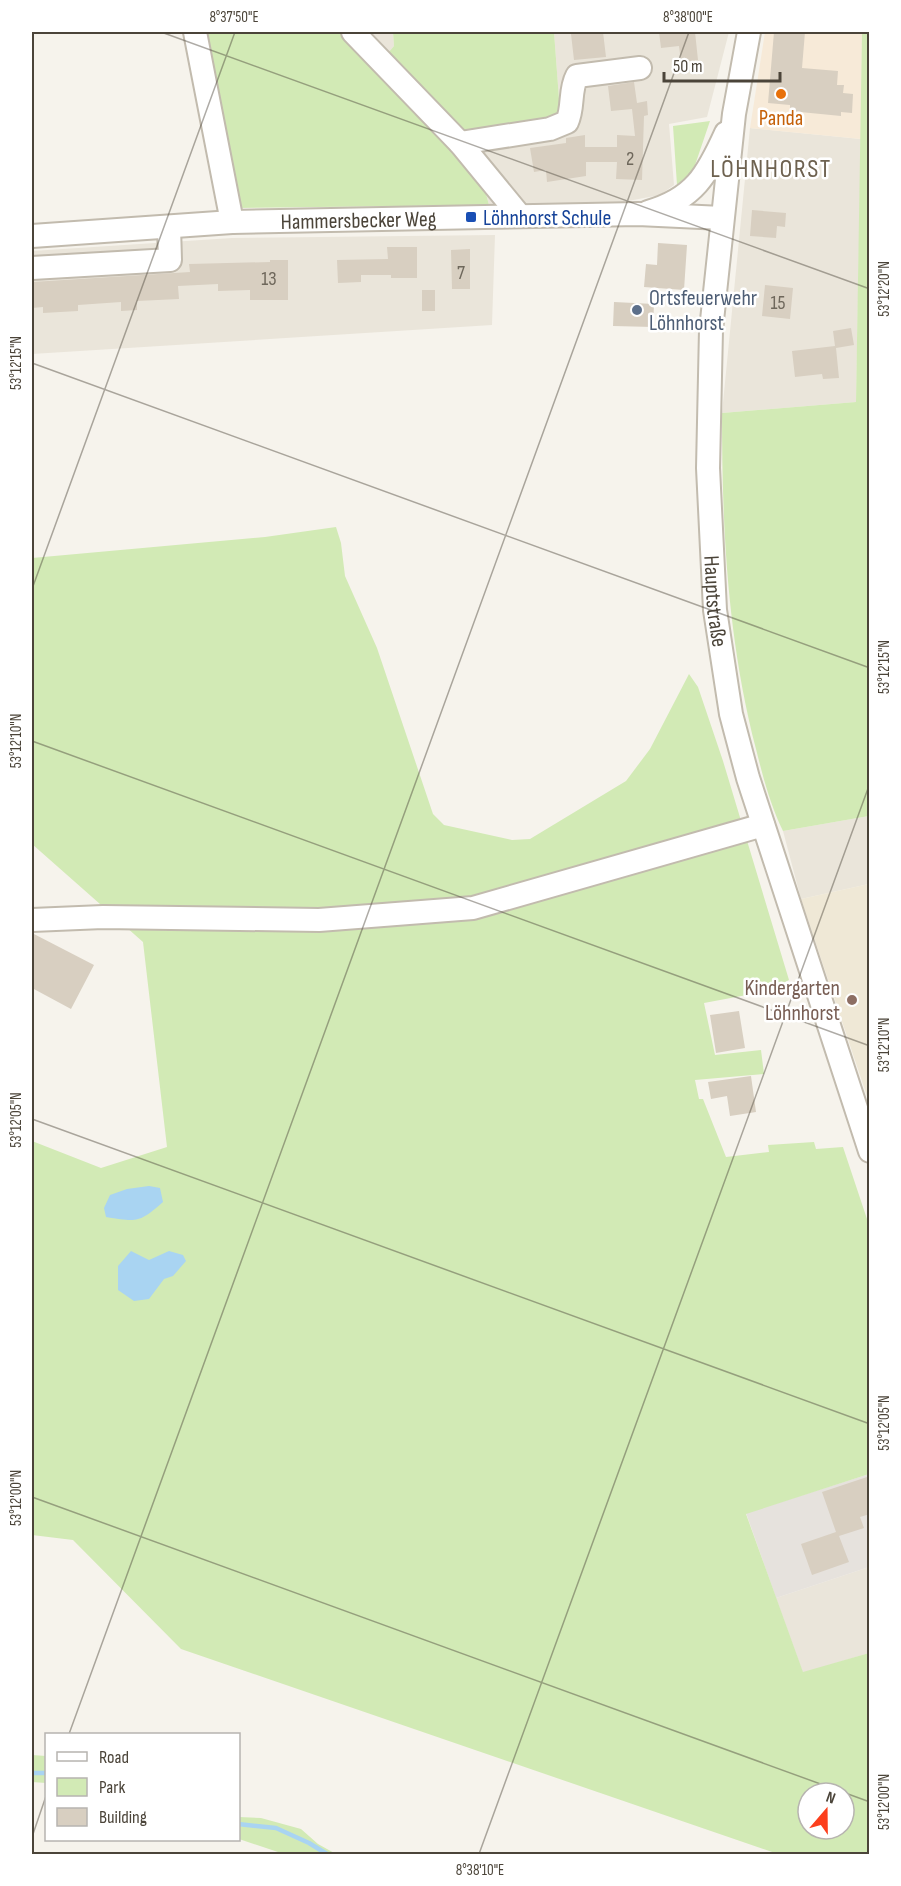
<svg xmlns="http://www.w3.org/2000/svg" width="901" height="1886" font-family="'Sofia Sans Condensed',sans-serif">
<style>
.residential{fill:#eae5da}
.commercial{fill:#f7ead8}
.industrial{fill:#e6e2dd}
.education{fill:#efe8d6}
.green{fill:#d2eab5;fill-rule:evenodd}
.water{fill:#a9d4f2}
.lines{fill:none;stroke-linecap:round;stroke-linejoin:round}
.stream{stroke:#a9d4f2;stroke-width:4.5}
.building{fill:#d8cfc1}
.minor-casing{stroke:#c2bbae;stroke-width:26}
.minor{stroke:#fff;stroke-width:22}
.ticks{fill:none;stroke:#4b4439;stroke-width:1.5;stroke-opacity:0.45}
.food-dot{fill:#e8710a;stroke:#fff;stroke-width:2}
.transit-dot{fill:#1a4fb4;stroke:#fff;stroke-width:2}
.service-dot{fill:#5c6f8a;stroke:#fff;stroke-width:2}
.education-dot{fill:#8d6e63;stroke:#fff;stroke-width:2}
.labels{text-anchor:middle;stroke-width:5;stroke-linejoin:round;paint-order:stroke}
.number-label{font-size:20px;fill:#6e675b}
.food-label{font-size:22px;fill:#c56008;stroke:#fff}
.transit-label{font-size:22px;fill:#164399;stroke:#fff;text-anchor:start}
.street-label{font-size:22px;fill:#4b4439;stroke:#fff}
.service-label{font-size:22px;fill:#4e5e75;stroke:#fff;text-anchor:start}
.education-label{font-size:22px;fill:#785e54;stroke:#fff;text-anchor:end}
.quarter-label{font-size:26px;letter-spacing:1.5px;fill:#6e6250;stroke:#fff}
.neatline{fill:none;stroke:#4b4439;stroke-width:2}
.ticks-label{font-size:15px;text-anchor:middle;fill:#4b4439}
</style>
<rect width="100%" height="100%" fill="#f6f3ec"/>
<path class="residential" d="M367 32H393L394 46 388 53Z
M554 32H729L707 117 669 124 674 185 660 195 612 204 489 205 472 141 560 112Z
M750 128 861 139 856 402 722 413Z
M495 235 492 325 32 354V251L232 238Z
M869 816V884L801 899 783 831Z
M869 1567V1653L803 1673 776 1598Z"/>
<path class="commercial" d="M765 32H869H862L861 139 750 128Z"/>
<path class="industrial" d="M869 1474V1567L776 1598 746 1513Z"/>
<path class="education" d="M869 884H870L869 1102 801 899Z"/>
<path class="green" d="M202 32H367L388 53 394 46 393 32H554L560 112 550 122 472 141 489 205 236 208Z
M862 32 870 33 869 816 783 831C770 804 763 777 756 749 727 637 722 527 722 413L856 402Z
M710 121 693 171 677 185 673 126Z
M336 527 341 543 345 576 377 648 433 814 444 825 512 840 530 839 626 781 650 749 689 674 698 687 723 761 789 980 768 991 704 1003 715 1055 761 1050 764 1074 695 1080 699 1099H703L726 1157 769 1152 768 1145 814 1142 816 1149 843 1147 869 1225V1474L746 1514 803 1672 869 1653V1854H778L181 1649 73 1540 32 1535V1141L101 1168 167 1147 143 942 32 844V558L265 537ZM808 1793H844V1829H808Z
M32 1755 46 1756V1783L32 1782Z
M239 1817 261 1818 301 1829 318 1844 336 1854H284L239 1839Z"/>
<path class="water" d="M149 1186 160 1188 163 1202C139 1223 138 1222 106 1217L104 1208 110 1195 127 1189Z
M131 1251 149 1260 169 1251 183 1255 186 1261 173 1276 164 1279 149 1299 134 1301 118 1290V1266Z"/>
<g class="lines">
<path class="stream" d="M32 1773H46
M238 1824 276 1828 309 1843 327 1854"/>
</g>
<path class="building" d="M590 32H603L606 57 574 60 571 34Z
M659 32H695L698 60 681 62 679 46 661 48Z
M774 32H805L802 68 838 71 837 85H844L843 93 853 94 852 113 841 112V116L790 111V105L768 103Z
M634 82 637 103 647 101 648 115 644 116 642 180 616 179 617 162H586V176L547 182 546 170 534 172 530 148 566 143V138L585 135V147H617V135L635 136 632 109 611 111 608 86Z
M752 210 786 213 785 227 777 226 776 238 750 236Z
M658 243 687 245 684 290 644 287 646 264 657 265Z
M387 247H417V278H391V275H361V282L338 283 337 260 388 259Z
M470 249V289H452L451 250Z
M270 260H288V300H250V290L218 291V284L178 286 179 299 137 301V310L121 311V302L78 305V311L43 313V307L32 308V282L190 272 189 264 270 262Z
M765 285 793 288 790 319 762 316Z
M422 290H435V311H422Z
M614 302 654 304 653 327 613 326Z
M851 328 854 345 836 348 839 378 823 379 822 374 795 377 792 351 835 346 833 331Z
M32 933 94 965 71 1009 32 988Z
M739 1011 745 1048 716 1053 710 1015Z
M751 1076 756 1112 730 1116 727 1096 711 1099 708 1082Z
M870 1476V1514L860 1517 864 1528 839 1536 849 1562 812 1575 801 1544 836 1532 822 1492Z"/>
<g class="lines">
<g class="minor-casing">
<g id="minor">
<path d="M195 32 232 222"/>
<path d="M353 32 460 143"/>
<path id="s1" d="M749 32 734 114 711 330 708 468 715 610 731 714 748 778 870 1151"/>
<path d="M648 212C694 199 707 175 726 133"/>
<path d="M520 216 460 143 550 129 567 122C574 107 569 91 577 76L640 68"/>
<path id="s2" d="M32 236 232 222 638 214 722 218"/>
<path d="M32 268 170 260 169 227"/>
<path d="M32 920 103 917 319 920 473 908 763 825"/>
</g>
</g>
<use href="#minor" class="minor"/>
</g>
<path class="ticks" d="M161 32 870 289M32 363 870 668M32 589 235 32M32 741 870 1046M32 1119 870 1424M32 1497 870 1802M69 1734 689 32M32 1837 46 1796M479 1854 870 783"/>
<circle class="food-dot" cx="781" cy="94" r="6"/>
<rect class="transit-dot" x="465" y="211" width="12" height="12" rx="3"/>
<circle class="service-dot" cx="637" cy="310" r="6"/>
<circle class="education-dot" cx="852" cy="1000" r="6"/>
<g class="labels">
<g class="number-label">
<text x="630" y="165">2</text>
<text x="461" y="279">7</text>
<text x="269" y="285">13</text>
<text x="778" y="309">15</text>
</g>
<g class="food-label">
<text x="781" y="125">Panda</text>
</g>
<g class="transit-label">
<text x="483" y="225">Löhnhorst Schule</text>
</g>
<g class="street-label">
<text dy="8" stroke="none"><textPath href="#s2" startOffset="327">Hammersbecker Weg</textPath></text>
<text dy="8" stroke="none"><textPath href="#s1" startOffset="572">Hauptstraße</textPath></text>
</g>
<g class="service-label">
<text x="649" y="305">Ortsfeuerwehr<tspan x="649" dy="25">Löhnhorst</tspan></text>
</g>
<g class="education-label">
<text x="840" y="995">Kindergarten<tspan x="840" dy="25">Löhnhorst</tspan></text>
</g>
<g class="quarter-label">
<text x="771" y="177">LÖHNHORST</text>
</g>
</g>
<rect width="901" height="1886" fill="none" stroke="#ffffff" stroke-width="66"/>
<rect x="45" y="1733" width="195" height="108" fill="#ffffff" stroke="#b7b4b0" stroke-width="1.5"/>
<rect x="57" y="1752" width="30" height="9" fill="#ffffff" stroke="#b7b4b0" stroke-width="1.5"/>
<text x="99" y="1763" font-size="18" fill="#4b4439">Road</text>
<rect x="57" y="1778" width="30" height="18" fill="#d2eab5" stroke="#b7b4b0" stroke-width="1.5"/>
<text x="99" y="1793" font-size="18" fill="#4b4439">Park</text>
<rect x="57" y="1808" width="30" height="18" fill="#d8cfc1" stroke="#b7b4b0" stroke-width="1.5"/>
<text x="99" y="1823" font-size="18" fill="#4b4439">Building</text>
<g transform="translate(826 1811) rotate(20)"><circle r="28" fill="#ffffff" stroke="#b7b4b0" stroke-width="1.5"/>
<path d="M0-4.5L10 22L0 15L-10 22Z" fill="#fc3f1d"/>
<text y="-9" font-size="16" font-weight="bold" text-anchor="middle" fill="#4b4439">N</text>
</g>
<path d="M664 72v9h116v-9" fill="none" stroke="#4b4439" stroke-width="3"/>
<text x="673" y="72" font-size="18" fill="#4b4439" stroke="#ffffff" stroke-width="4.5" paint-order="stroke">50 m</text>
<rect x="33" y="33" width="835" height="1820" class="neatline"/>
<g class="ticks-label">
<text x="234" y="22">8°37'50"E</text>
<text x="688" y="22">8°38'00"E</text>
<text transform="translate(884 289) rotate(-90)" y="5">53°12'20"N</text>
<text transform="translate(16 363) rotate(-90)" y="5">53°12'15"N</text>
<text transform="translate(884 667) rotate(-90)" y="5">53°12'15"N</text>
<text transform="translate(16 741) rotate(-90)" y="5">53°12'10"N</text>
<text transform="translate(884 1045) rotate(-90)" y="5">53°12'10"N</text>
<text transform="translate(16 1120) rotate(-90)" y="5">53°12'05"N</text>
<text transform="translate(884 1423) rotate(-90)" y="5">53°12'05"N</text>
<text transform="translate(16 1498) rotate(-90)" y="5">53°12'00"N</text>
<text transform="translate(884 1802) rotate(-90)" y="5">53°12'00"N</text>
<text x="480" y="1875">8°38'10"E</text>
</g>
</svg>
